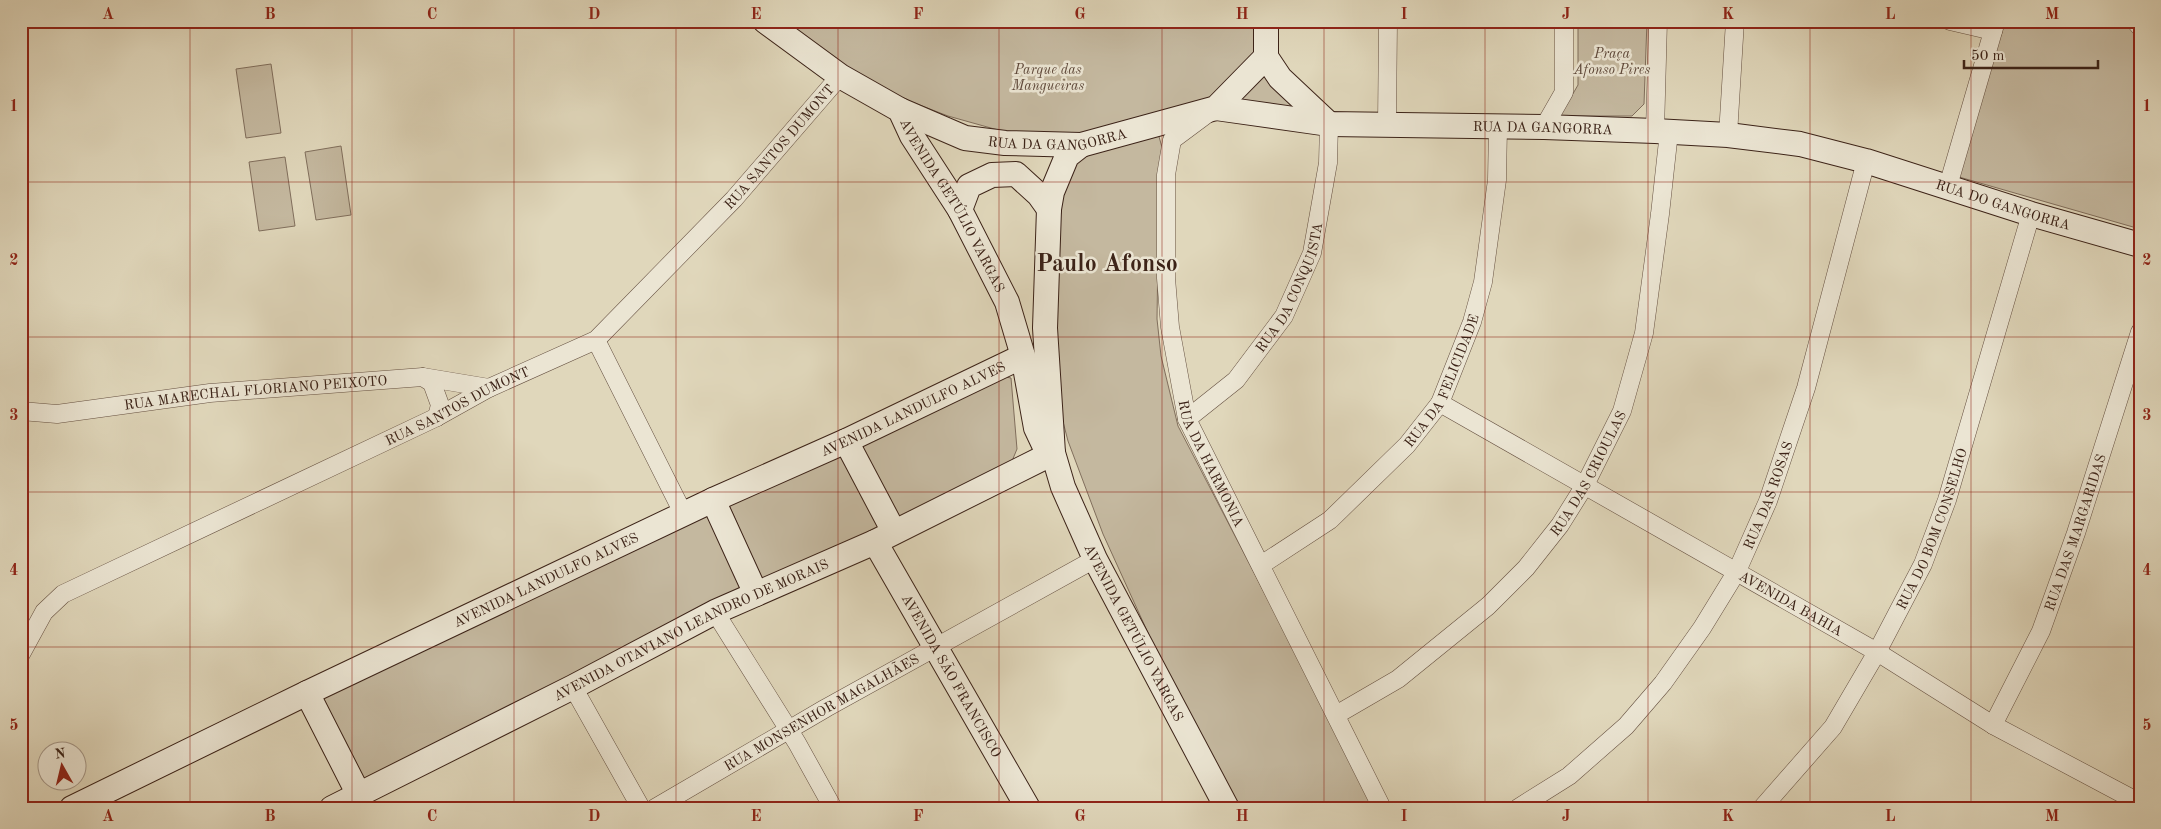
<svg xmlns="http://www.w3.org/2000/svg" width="2161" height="829" font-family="'Old Standard TT',serif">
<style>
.green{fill:#c4b89f;stroke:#806e5c}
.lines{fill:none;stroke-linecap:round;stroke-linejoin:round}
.street-casing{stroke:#655041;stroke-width:19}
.secondary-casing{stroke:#3c2318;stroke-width:26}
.street{stroke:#ebe5d3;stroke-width:18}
.secondary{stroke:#ebe5d3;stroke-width:24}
.grid{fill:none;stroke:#8f2418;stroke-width:1;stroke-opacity:0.55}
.labels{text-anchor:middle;stroke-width:5;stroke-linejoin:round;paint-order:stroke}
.park-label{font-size:14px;font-style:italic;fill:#5e483a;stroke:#ebe5d3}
.street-label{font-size:14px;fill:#3c2318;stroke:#ebe5d3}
.town-label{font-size:24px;font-weight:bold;fill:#3c2318;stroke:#ebe5d3}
.neatline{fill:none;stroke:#8f2418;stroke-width:2}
.grid-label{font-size:16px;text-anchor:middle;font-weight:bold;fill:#8f2418}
</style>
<rect width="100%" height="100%" fill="#e0d7bb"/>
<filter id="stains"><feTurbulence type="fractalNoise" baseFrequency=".004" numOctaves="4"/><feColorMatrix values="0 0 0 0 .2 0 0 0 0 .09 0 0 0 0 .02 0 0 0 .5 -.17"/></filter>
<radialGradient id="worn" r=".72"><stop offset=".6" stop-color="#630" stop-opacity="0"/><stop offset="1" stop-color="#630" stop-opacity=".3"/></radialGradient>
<path class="green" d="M777 21H1258L1257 48 1217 106 1263 69 1304 116 1261 109 1077 133 1035 134 998 130 948 116 878 89Z
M1578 21H1647L1644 104 1632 116H1560L1578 85Z
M2004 21H2128L2140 38V229L1959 177Z
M271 64 281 133 246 138 236 69Z
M1158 133 1163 151 1159 184 1157 319 1161 356 1178 426 1376 808H1238L1164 668 1103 534 1068 441 1060 410 1058 401 1055 279 1060 233V206L1061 192 1076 158Z
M341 146 351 215 316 220 305 152Z
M285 157 295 226 259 231 249 162Z
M1001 376 1011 378 1017 449 1012 461 897 520 859 441Z
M845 449 884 529 763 581 728 503Z
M710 515 743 587 573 676 361 780 308 679 686 518Z"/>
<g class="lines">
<g class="street-casing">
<g id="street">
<path d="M1950 21 1993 31"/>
<path d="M2135 21 2140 27"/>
<path id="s1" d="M1207 114 1172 140 1166 175V278L1170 327 1187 419 1382 808"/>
<path d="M1387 124 1388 21"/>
<path d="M1544 127 1564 92V21"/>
<path d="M1655 131 1658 21"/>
<path d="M1728 135 1735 21"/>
<path d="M1948 186 1996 21"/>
<path d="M596 340 684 515"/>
<path d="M423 377 432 383 440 405 437 417"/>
<path id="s2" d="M1440 403 1877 652 1993 725 2140 803"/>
<path id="s3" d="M21 411 57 414 210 393 423 377 489 388"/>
<path id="s4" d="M1187 419 1236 380 1284 316 1312 253 1328 163 1329 124"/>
<path id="s5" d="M1261 565 1330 520 1407 445 1440 403 1472 322 1483 282 1497 180 1498 127"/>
<path d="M715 612 797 743 833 808"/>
<path id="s6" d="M21 654 44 612 63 594 437 417 489 388 596 340 734 199 840 76"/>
<path d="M573 687 641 808"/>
<path id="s7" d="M1336 715 1398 679 1488 606 1526 568 1560 525 1585 485 1622 411 1644 333 1660 214 1669 132"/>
<path id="s8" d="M1993 725 2041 631 2076 533 2140 332"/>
<path id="s9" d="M655 808 826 708 1095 559"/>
<path id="s10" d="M1518 808 1569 776 1626 726 1663 683 1702 628 1737 571 1768 501 1806 388 1866 161"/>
<path id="s11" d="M1762 808 1833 727 1877 652 1923 564 1947 500 2031 214"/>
</g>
</g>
<g class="secondary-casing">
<g id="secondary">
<path id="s12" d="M765 21 840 76 900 110 912 136 960 210 1007 302 1023 356 1036 428 1044 445 1053 453 1063 487 1095 559 1227 808"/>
<path d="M1266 57 1280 78 1329 124"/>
<path d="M1266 57V21"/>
<path id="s13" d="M1216 108 1329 124 1544 127 1655 131 1728 135 1800 144 1866 161 2031 214 2140 245"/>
<path id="s14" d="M900 110 965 138 1005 143 1081 145 1216 108 1266 57"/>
<path d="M960 210 969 186 992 175 1016 174 1039 195 1049 209"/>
<path d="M846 441 894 532"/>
<path d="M713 500 756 594"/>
<path id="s15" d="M875 542 1028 808"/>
<path d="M307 693 359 795"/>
<path id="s16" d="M72 808 307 693 713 500 846 441 1023 356"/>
<path id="s17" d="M332 808 573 687 715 612 875 542 1053 453 1045 328 1049 209 1052 192 1067 156 1081 145"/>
</g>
</g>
<use href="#street" class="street"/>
<use href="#secondary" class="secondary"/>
</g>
<path class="grid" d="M190 21V808M352 21V808M514 21V808M676 21V808M838 21V808M999 21V808M1162 21V808M1324 21V808M1485 21V808M1648 21V808M1810 21V808M1971 21V808M21 182H2140M21 337H2140M21 492H2140M21 647H2140"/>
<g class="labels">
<g class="park-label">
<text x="1612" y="58">Praça<tspan x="1612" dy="16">Afonso Pires</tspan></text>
<text x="1048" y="74">Parque das<tspan x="1048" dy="16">Mangueiras</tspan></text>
</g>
<g class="street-label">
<text dy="5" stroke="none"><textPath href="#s13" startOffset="328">RUA DA GANGORRA</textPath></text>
<text dy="5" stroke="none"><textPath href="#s14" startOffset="164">RUA DA GANGORRA</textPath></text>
<text dy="5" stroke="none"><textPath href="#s6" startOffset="931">RUA SANTOS DUMONT</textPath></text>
<text dy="5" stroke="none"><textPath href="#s13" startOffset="798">RUA DO GANGORRA</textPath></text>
<text dy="5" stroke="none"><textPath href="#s12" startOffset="271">AVENIDA GETÚLIO VARGAS</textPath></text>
<text dy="5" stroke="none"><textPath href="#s4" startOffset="171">RUA DA CONQUISTA</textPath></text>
<text dy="5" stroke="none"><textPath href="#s5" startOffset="264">RUA DA FELICIDADE</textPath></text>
<text dy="5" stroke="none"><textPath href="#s3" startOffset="236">RUA MARECHAL FLORIANO PEIXOTO</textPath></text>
<text dy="5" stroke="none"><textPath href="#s6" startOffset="511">RUA SANTOS DUMONT</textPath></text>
<text dy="5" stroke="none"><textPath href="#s16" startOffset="931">AVENIDA LANDULFO ALVES</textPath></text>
<text dy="5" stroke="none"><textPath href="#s1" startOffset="375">RUA DA HARMONIA</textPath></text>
<text dy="5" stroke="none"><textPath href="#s7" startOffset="355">RUA DAS CRIOULAS</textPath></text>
<text dy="5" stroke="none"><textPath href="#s10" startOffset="409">RUA DAS ROSAS</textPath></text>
<text dy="5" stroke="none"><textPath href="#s11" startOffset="330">RUA DO BOM CONSELHO</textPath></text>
<text dy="5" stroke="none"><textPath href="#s8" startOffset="210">RUA DAS MARGARIDAS</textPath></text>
<text dy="5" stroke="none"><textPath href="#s16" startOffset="526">AVENIDA LANDULFO ALVES</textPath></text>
<text dy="5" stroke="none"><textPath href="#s2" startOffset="404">AVENIDA BAHIA</textPath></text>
<text dy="5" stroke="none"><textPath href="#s17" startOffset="401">AVENIDA OTAVIANO LEANDRO DE MORAIS</textPath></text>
<text dy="5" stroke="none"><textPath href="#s12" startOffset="740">AVENIDA GETÚLIO VARGAS</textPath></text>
<text dy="5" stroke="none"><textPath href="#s15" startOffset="154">AVENIDA SÃO FRANCISCO</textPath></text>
<text dy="5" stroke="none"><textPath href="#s9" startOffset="192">RUA MONSENHOR MAGALHÃES</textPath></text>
</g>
<g class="town-label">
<text x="1107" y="271">Paulo Afonso</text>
</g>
</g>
<rect width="2161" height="829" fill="none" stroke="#e0d7bb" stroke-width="55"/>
<g transform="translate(62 766) rotate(352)"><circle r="24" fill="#ebe5d3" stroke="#a59788"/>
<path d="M0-4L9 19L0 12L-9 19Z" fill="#8f2418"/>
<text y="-8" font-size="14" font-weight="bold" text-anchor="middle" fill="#3c2318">N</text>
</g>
<path d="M1964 60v8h134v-8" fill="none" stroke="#3c2318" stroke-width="2.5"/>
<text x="1971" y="60" font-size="15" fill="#3c2318" stroke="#ebe5d3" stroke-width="4" paint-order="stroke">50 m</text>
<rect x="28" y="28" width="2106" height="774" class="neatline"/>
<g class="grid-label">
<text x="108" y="19">A</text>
<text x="270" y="19">B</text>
<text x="432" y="19">C</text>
<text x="594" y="19">D</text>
<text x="756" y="19">E</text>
<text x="918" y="19">F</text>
<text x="1080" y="19">G</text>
<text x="1242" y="19">H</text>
<text x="1404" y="19">I</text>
<text x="1566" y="19">J</text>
<text x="1728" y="19">K</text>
<text x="1890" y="19">L</text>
<text x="2052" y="19">M</text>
<text x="14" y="111">1</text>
<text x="2147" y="111">1</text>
<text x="14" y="265">2</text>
<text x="2147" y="265">2</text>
<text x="14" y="420">3</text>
<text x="2147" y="420">3</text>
<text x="14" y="575">4</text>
<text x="2147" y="575">4</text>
<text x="14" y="730">5</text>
<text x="2147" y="730">5</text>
<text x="108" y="821">A</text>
<text x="270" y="821">B</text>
<text x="432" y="821">C</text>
<text x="594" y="821">D</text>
<text x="756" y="821">E</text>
<text x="918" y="821">F</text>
<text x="1080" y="821">G</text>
<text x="1242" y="821">H</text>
<text x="1404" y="821">I</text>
<text x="1566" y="821">J</text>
<text x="1728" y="821">K</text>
<text x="1890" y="821">L</text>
<text x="2052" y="821">M</text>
</g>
<rect width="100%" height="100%" filter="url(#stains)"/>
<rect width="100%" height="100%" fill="url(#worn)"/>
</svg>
